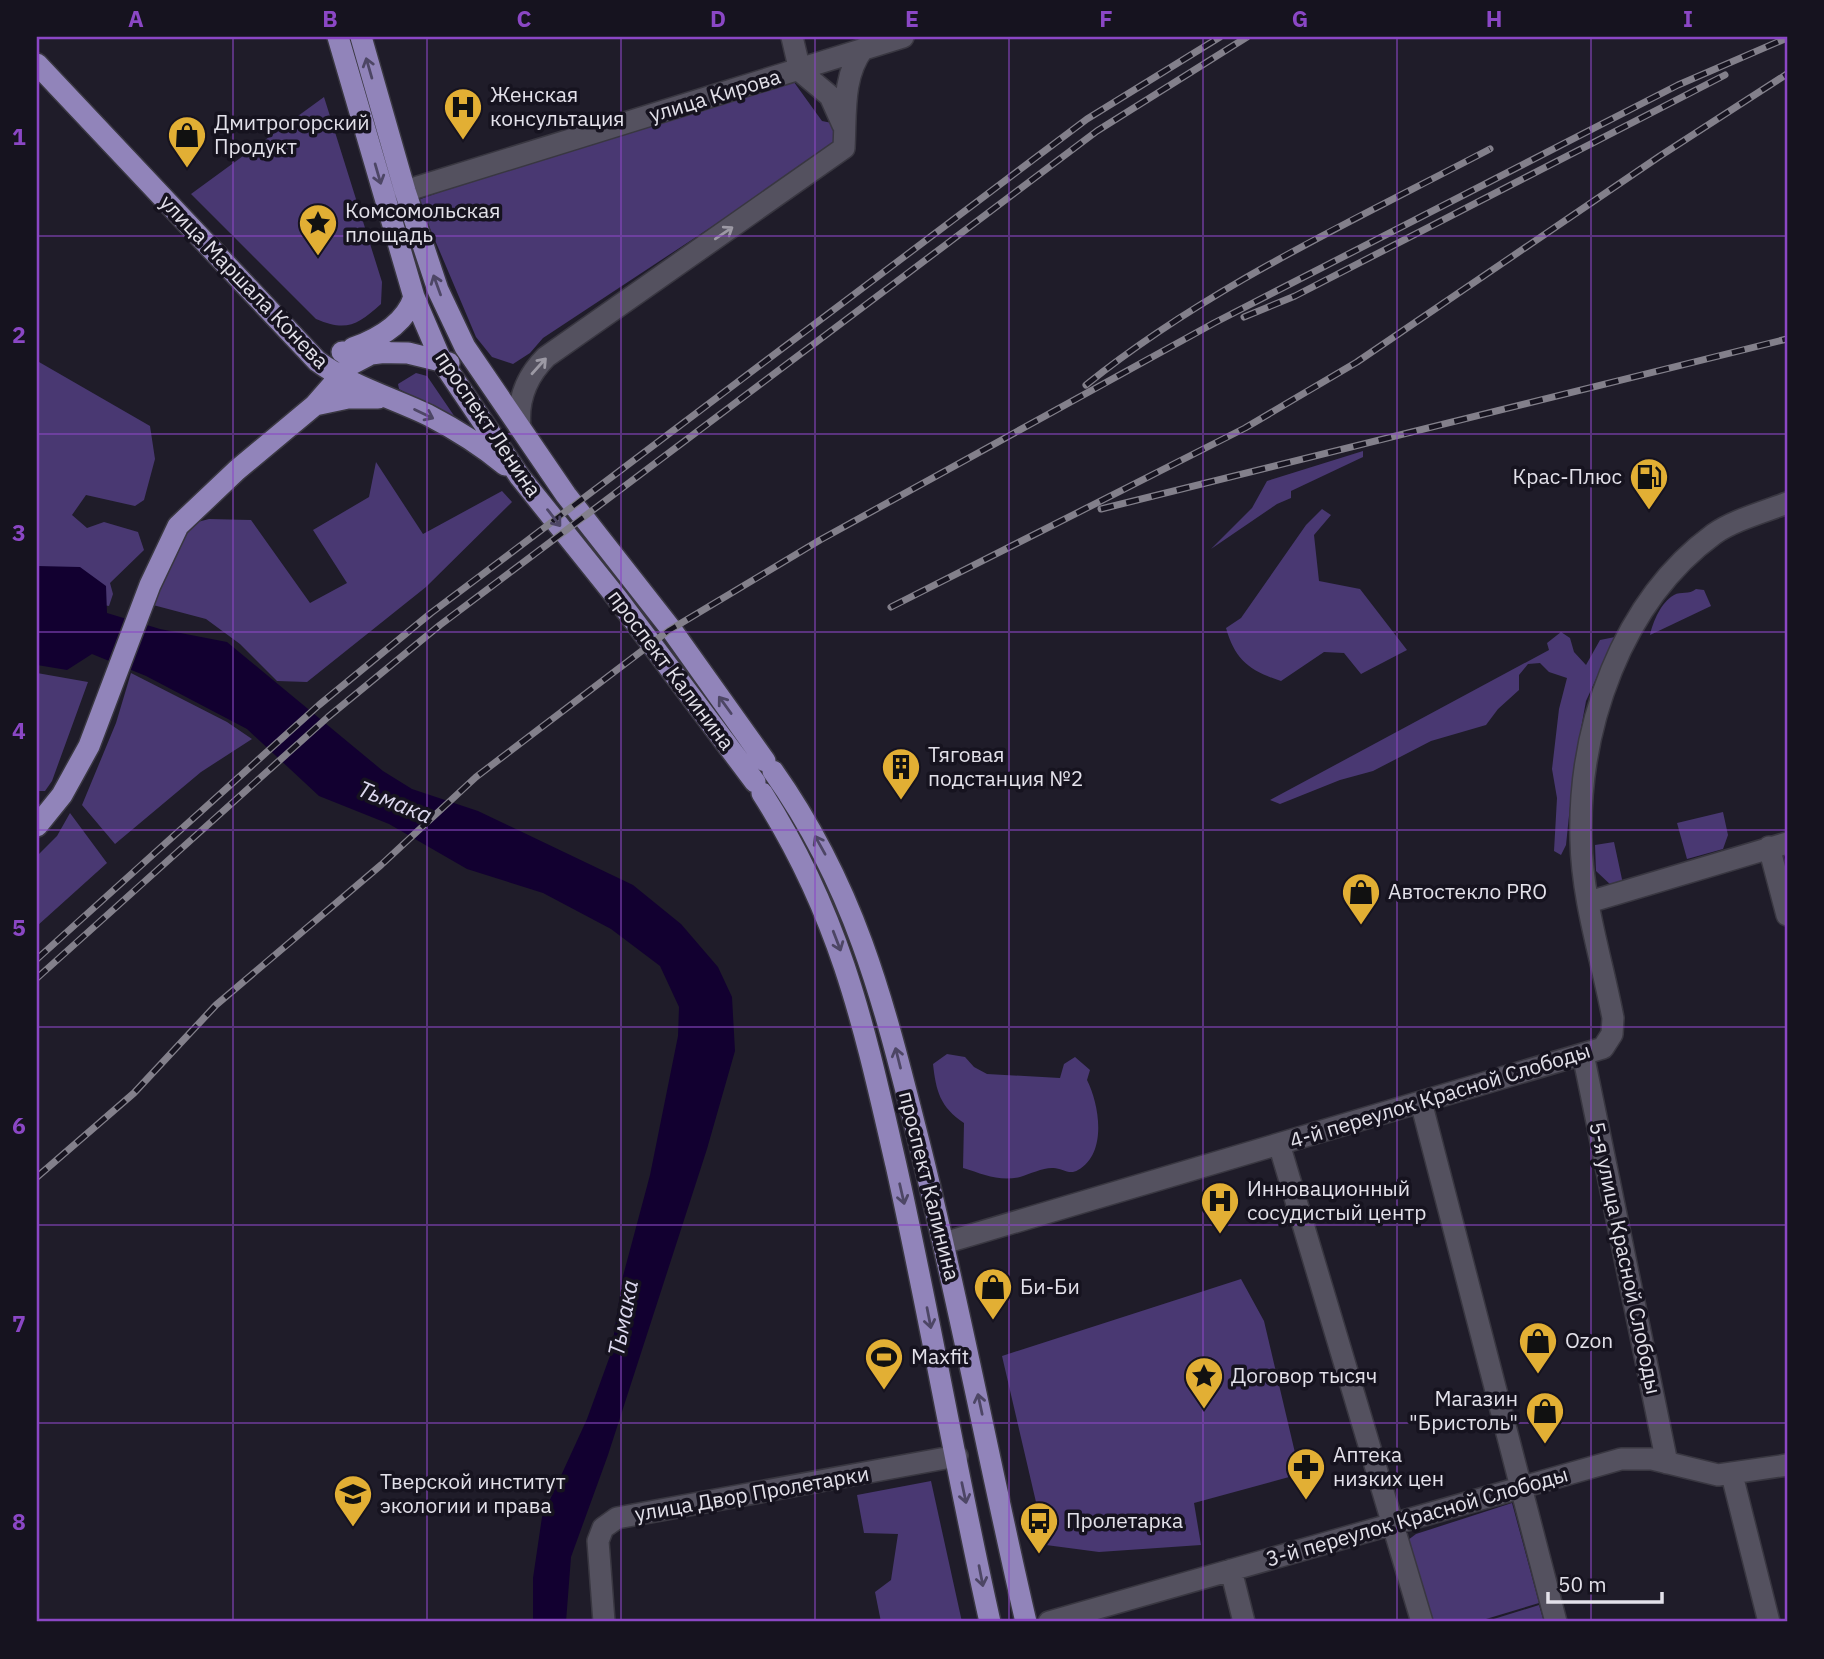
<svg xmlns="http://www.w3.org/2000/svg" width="1824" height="1659" font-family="'IBM Plex Sans',sans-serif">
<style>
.green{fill:#493872}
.water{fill:#120030}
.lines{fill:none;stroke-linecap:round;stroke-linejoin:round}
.minor-casing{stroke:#393741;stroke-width:24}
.major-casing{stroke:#393741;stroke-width:24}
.minor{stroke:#54515f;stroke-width:21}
.major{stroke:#9184ba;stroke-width:21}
.rail-casing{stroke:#83808b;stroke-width:7}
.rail{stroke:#16131f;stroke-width:4.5;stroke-dasharray:13;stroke-linecap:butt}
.oneway{stroke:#4d4665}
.oneway2{stroke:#9c99a4}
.grid{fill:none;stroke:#8b47c5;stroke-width:2;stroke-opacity:0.55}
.labels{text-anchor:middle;stroke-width:7;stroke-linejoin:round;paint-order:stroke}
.poi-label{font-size:21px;fill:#e3e1ea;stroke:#16131f;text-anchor:start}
.street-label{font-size:21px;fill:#e3e1ea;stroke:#16131f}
.water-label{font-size:23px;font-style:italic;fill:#dcd8ee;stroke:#16131f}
.neatline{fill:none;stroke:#8b47c5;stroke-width:2.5}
.grid-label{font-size:23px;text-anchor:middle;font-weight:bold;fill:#8b47c5}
</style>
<rect width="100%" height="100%" fill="#1f1c29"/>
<path class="green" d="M791 78 822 121 837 124V144L543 338 530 353 513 364 492 357 476 337 418 200 544 154Z
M324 97 382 282 381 304C357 325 347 332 316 319L191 194Z
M37 357 39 362 150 426 155 459 144 500 135 506 86 495 72 515 87 528 104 522 138 532 144 550 110 583 113 594 109 606 37 594Z
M416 373 427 376 459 423 399 389 398 384Z
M1363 451V457L1291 491V498L1277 504 1211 549 1252 508 1267 481Z
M376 462 423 534 502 491 512 502 426 587 307 682 277 681 240 644 206 619 153 605 186 525 209 519 251 520 310 603 347 583 313 530 369 497Z
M1322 509 1331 515 1314 535 1319 581 1360 589 1407 650 1361 674 1344 653 1324 652 1281 681C1250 671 1235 660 1226 628L1241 618 1306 525Z
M1696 589 1704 590 1711 606 1650 635C1653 622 1661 602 1674 595 1681 591 1689 595 1696 589Z
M1561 632 1570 638 1574 652 1586 665 1600 640 1615 637 1586 701 1574 767 1566 845 1561 855 1554 851 1557 798 1552 769 1559 709 1567 678 1549 672 1540 663 1528 664 1519 675V690L1498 709 1486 725 1431 741 1373 771 1340 780 1280 804 1270 800 1549 650 1547 643Z
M37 673 88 682 52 781 45 791H37Z
M131 673 227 722 252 739 201 772 115 844 82 805 116 723Z
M1723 812 1728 835 1723 849 1687 859 1677 823Z
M70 813 107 863 37 926V856L57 836Z
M1614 842 1623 884 1613 887 1596 871 1595 845Z
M947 1054 965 1057 974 1067 987 1074 1060 1078 1064 1064 1075 1057 1090 1070 1087 1080C1099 1104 1108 1153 1078 1170 1069 1176 1061 1167 1052 1168 1042 1168 1030 1174 1020 1177 999 1182 983 1174 963 1168L964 1123C940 1107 936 1091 933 1064Z
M1241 1279 1264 1321 1300 1474 1194 1503 1201 1545 1099 1552 1046 1545 1002 1356Z
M931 1481 962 1622H881L875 1592 891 1580 898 1534 864 1533 857 1495Z
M1512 1503 1539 1603 1476 1622H1430L1408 1540 1416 1534Z
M1539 1605 1544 1622H1484Z"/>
<path class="water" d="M37 566 80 567 106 586 107 613 160 629 227 642 383 771 412 789 478 811 633 885 681 924 718 967 732 997 735 1051 707 1149 608 1455 571 1557 566 1622H533V1578L542 1517 587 1419 611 1353 623 1276 650 1175 678 1036 679 1007 660 966 611 929 543 893 467 869 389 824 319 796 247 729 146 676 92 654 67 670 37 665Z"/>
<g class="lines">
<g class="minor-casing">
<path id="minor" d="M792 37 800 71 830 96 843 125
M405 191 903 37
M520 428C517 400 526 377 546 357L844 148C846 115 842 76 863 49
M1769 847 1787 915
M1589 902 1787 843
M1583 1054 1667 1463
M1421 1102 1556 1622
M1279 1144 1422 1622
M944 1243 1603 1048 1612 1034 1613 1018C1602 960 1582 900 1581 840 1578 728 1621 602 1714 534 1734 520 1764 512 1787 503
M1732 1475 1769 1622
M1231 1570 1244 1622
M604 1622 598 1541 603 1528 617 1518 957 1456
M1049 1622 1621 1459H1652L1718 1475 1787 1465"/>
</g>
<g class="major-casing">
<path id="major" d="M338 37 414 297 441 360 520 477 617 598 755 782
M361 37 405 191 438 290 465 347 566 495 671 629 765 761
M37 64 317 361C351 386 390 397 428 415 455 429 481 445 505 465
M353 348C378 339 405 324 414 297
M342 352 408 353 449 363
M315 405 348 398H378
M773 771C857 890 884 1004 919 1142 959 1301 989 1463 1026 1622
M762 793C841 917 864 1026 896 1165 930 1317 956 1471 990 1622
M37 826 62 795 89 746 150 585 178 526 237 470 315 405 350 365 371 354 387 352"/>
</g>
<use href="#minor" class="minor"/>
<use href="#major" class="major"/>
<g class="rail-casing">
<path id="rail" d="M1244 317 1295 296 1725 75
M1086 385C1208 287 1351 222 1490 149
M1101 509 1787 339
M891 607 1245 428 1357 362 1660 156 1787 74
M37 959 319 705 431 613 1087 119 1220 37
M37 978 328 717 440 625 1097 131 1247 37
M37 1177 134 1093 216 1005 381 865 476 777 668 631 820 540 1214 323 1678 85 1787 38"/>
</g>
<use href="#rail" class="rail"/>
</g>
<defs><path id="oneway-shaft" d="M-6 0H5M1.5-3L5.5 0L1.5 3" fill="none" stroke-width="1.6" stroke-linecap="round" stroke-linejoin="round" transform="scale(1.75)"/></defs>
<g class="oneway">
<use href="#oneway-shaft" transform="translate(369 68) rotate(-106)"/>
<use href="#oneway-shaft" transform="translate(378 174) rotate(74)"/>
<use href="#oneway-shaft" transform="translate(437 285) rotate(-110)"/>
<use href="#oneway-shaft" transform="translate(424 414) rotate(26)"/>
<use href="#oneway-shaft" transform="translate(554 518) rotate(52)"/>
<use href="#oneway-shaft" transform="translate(725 705) rotate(-126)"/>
<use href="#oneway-shaft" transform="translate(820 845) rotate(-119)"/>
<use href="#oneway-shaft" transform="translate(837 941) rotate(69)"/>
<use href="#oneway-shaft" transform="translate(898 1058) rotate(-104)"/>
<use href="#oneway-shaft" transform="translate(902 1194) rotate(77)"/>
<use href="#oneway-shaft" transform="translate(929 1318) rotate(79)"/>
<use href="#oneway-shaft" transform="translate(980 1404) rotate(-102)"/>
<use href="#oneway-shaft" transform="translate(964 1493) rotate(78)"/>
<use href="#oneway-shaft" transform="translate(981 1576) rotate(79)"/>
</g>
<g class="oneway2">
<use href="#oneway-shaft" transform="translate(724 233) rotate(-34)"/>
<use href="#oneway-shaft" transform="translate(539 366) rotate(-48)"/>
</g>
<path class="grid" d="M233 37V1622M427 37V1622M621 37V1622M815 37V1622M1009 37V1622M1203 37V1622M1397 37V1622M1591 37V1622M37 236H1787M37 434H1787M37 632H1787M37 830H1787M37 1027H1787M37 1225H1787M37 1423H1787"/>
<defs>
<g id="hospital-pin" transform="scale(2.0125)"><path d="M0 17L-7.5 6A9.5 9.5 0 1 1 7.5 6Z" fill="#e2af34" stroke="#16131f"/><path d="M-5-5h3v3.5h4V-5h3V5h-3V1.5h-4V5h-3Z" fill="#111"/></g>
<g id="shop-pin" transform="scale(2.0125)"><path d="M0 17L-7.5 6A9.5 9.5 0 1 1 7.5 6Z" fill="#e2af34" stroke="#16131f"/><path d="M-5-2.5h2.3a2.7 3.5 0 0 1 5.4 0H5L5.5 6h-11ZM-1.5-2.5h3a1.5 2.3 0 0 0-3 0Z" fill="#111"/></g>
<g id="sight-pin" transform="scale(2.0125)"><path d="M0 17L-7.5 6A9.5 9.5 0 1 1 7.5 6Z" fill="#e2af34" stroke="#16131f"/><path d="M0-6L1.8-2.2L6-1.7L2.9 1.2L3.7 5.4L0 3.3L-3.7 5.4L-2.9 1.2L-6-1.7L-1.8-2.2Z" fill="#111"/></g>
<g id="fuel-pin" transform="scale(2.0125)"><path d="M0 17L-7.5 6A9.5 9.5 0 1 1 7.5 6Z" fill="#e2af34" stroke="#16131f"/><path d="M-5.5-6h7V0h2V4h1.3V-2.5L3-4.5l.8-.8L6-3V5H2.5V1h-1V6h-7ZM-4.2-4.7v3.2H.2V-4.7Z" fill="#111"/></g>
<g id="building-pin" transform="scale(2.0125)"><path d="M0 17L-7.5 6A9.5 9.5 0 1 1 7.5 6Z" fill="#e2af34" stroke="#16131f"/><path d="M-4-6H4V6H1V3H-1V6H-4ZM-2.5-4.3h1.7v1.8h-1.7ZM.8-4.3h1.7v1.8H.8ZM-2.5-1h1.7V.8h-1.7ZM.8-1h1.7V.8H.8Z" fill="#111"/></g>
<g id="stadium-pin" transform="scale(2.0125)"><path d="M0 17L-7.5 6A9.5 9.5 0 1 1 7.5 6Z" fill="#e2af34" stroke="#16131f"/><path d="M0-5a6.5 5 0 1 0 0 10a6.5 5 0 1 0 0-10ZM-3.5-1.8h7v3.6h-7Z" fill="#111"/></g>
<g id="pharmacy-pin" transform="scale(2.0125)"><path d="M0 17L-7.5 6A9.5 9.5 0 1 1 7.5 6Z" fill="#e2af34" stroke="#16131f"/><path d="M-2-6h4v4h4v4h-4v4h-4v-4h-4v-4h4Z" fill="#111"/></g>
<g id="university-pin" transform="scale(2.0125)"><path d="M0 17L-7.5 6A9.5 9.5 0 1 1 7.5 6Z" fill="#e2af34" stroke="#16131f"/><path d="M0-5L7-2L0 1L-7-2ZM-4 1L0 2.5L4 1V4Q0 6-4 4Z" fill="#111"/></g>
<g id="bus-pin" transform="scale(2.0125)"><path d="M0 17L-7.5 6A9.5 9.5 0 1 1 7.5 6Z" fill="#e2af34" stroke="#16131f"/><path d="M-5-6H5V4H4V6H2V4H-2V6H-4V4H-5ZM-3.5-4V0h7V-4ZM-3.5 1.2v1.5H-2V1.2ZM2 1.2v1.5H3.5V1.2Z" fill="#111"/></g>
</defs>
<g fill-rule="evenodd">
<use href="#hospital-pin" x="463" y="107"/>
<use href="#shop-pin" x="187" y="135"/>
<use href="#sight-pin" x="318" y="223"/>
<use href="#fuel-pin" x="1649" y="477"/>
<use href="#building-pin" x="901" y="767"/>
<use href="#shop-pin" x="1361" y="892"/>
<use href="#hospital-pin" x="1220" y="1201"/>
<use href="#shop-pin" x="993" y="1287"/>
<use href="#shop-pin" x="1538" y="1341"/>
<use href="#stadium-pin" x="884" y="1357"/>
<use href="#sight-pin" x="1204" y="1376"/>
<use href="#shop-pin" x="1545" y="1411"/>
<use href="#pharmacy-pin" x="1306" y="1467"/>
<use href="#university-pin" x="353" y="1494"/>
<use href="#bus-pin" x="1039" y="1521"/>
</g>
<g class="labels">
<g class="poi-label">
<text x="490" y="102">Женская<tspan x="490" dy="24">консультация</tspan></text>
<text x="214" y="130">Дмитрогорский<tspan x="214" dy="24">Продукт</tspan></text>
<text x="345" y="218">Комсомольская<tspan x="345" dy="24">площадь</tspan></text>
<text x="1622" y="484" text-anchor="end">Крас-Плюс</text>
<text x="928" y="762">Тяговая<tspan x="928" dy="24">подстанция №2</tspan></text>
<text x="1388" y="899">Автостекло PRO</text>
<text x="1247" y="1196">Инновационный<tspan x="1247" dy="24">сосудистый центр</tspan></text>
<text x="1020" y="1294">Би-Би</text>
<text x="1565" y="1348">Ozon</text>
<text x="911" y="1364">Maxfit</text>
<text x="1231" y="1383">Договор тысяч</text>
<text x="1518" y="1406" text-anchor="end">Магазин<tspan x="1518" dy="24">"Бристоль"</tspan></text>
<text x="1333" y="1462">Аптека<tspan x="1333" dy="24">низких цен</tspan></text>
<text x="380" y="1489">Тверской институт<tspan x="380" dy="24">экологии и права</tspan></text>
<text x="1066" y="1528">Пролетарка</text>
</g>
<g class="street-label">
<text transform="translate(715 96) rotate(-17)" y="7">улица Кирова</text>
<text transform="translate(244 282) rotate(46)" y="7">улица Маршала Конева</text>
<text transform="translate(488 424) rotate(56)" y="7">проспект Ленина</text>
<text transform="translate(671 670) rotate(53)" y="7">проспект Калинина</text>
<text transform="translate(1440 1096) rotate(-17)" y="7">4-й переулок Красной Слободы</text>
<text transform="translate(929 1186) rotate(76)" y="7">проспект Калинина</text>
<text transform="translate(1625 1258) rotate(78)" y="7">5-я улица Красной Слободы</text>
<text transform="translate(752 1494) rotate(-10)" y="7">улица Двор Пролетарки</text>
<text transform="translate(1417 1517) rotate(-16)" y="7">3-й переулок Красной Слободы</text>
</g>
<g class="water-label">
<text transform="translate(395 802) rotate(22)" y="8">Тьмака</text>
<text transform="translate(623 1318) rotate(-79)" y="8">Тьмака</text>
</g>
</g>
<rect width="1824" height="1659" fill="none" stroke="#16131f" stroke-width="77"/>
<path d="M1548 1592v10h114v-10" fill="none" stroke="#e3e1ea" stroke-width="3.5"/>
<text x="1558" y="1592" font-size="21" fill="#e3e1ea" stroke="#16131f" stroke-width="5" paint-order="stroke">50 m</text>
<rect x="38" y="38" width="1748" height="1582" class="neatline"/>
<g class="grid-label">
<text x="136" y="27">A</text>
<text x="330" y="27">B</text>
<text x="524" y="27">C</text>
<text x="718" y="27">D</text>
<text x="912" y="27">E</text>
<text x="1106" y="27">F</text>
<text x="1300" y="27">G</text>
<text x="1494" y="27">H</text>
<text x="1688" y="27">I</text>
<text x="19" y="145">1</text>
<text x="19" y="343">2</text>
<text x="19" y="541">3</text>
<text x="19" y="739">4</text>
<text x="19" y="936">5</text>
<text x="19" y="1134">6</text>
<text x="19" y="1332">7</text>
<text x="19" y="1530">8</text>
</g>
</svg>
